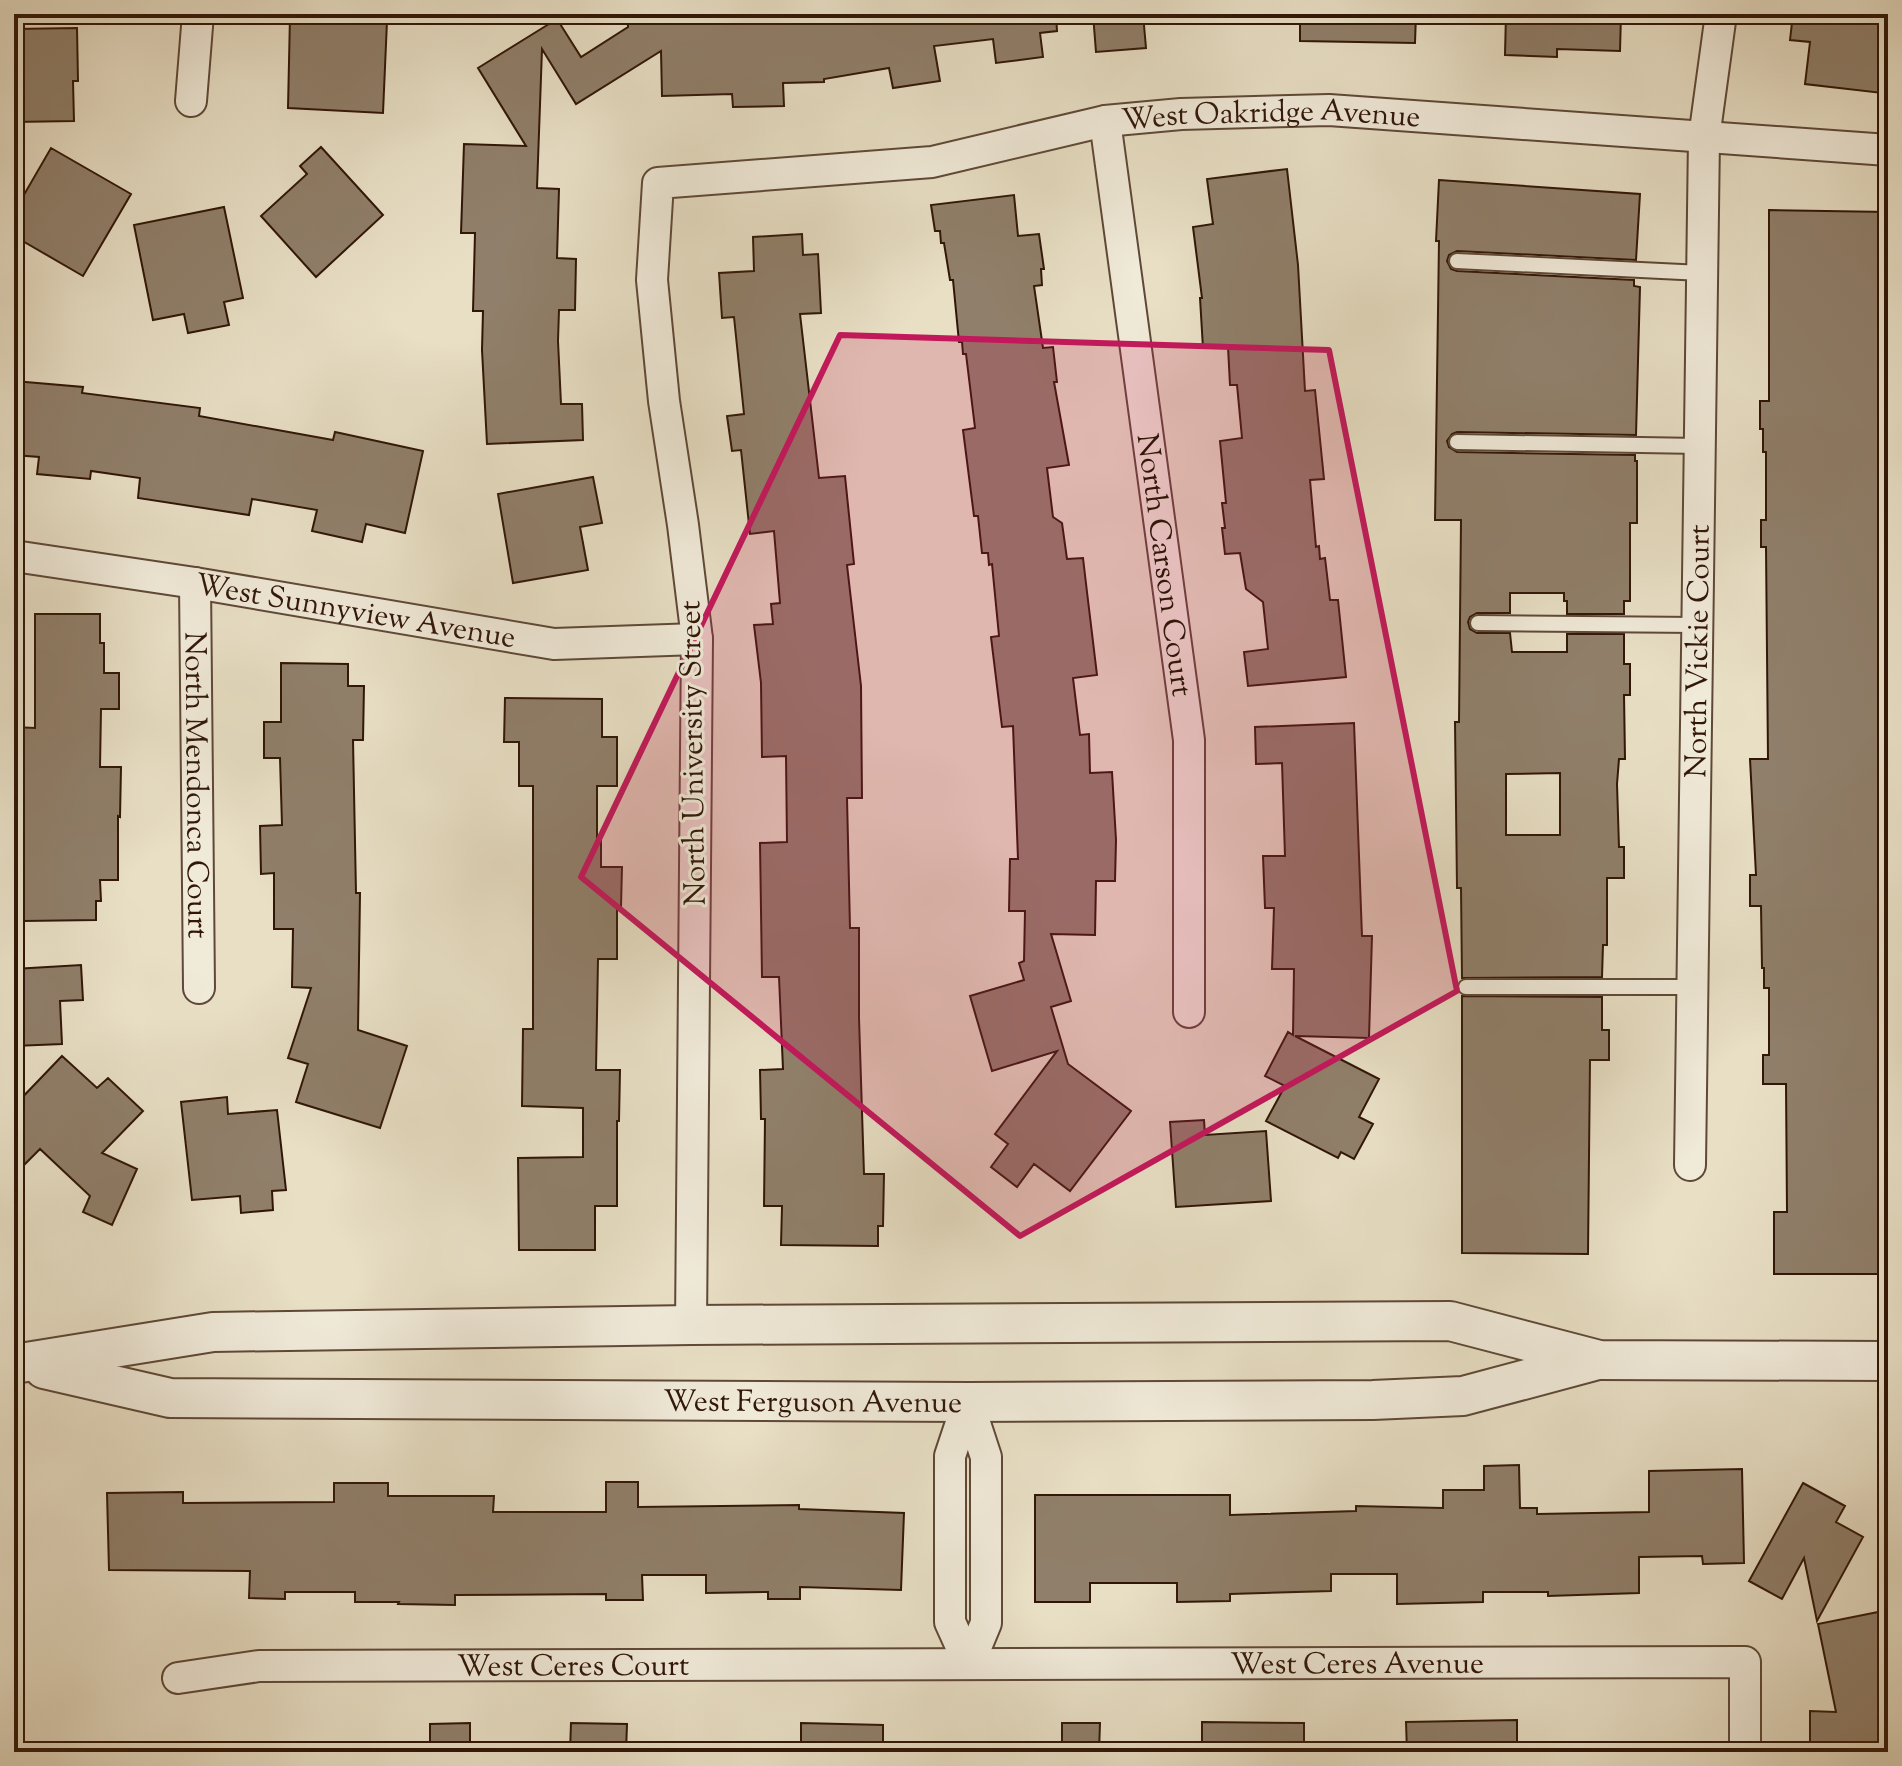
<svg xmlns="http://www.w3.org/2000/svg" width="1902" height="1766" font-family="'Sorts Mill Goudy',serif">
<style>
.building{fill:#907f6a;stroke:#311608;stroke-width:2;fill-rule:evenodd}
.lines{fill:none;stroke-linecap:round;stroke-linejoin:round}
.service-casing{stroke:#5f4837;stroke-width:18}
.minor-casing{stroke:#5f4837;stroke-width:34}
.tertiary-casing{stroke:#5f4837;stroke-width:42}
.service{stroke:#f0ead9;stroke-width:14}
.minor{stroke:#f0ead9;stroke-width:30}
.tertiary{stroke:#f0ead9;stroke-width:38}
.marked{fill:#c2185b;fill-opacity:0.2;stroke:#c2185b;stroke-width:6;stroke-linejoin:round}
.labels{text-anchor:middle;stroke-width:6;stroke-linejoin:round;paint-order:stroke}
.street-label{font-size:30px;fill:#311608;stroke:#f0ead9}
</style>
<rect width="100%" height="100%" fill="#e8dfc5"/>
<filter id="stains"><feTurbulence type="fractalNoise" baseFrequency=".0025" numOctaves="4"/><feColorMatrix values="0 0 0 0 .2 0 0 0 0 .09 0 0 0 0 .02 0 0 0 .5 -.17"/></filter>
<radialGradient id="worn" r=".72"><stop offset=".6" stop-color="#630" stop-opacity="0"/><stop offset="1" stop-color="#630" stop-opacity=".3"/></radialGradient>
<path class="building" d="M627 14H1056L1057 31 1040 33 1043 57 996 63 993 39 934 46 940 81 893 88 889 68 824 79V82L783 83 784 106 733 107 732 94 662 96 661 51 576 104 542 49 537 188 559 189 557 258 576 259 575 310H559L558 341 561 404H582L583 440 487 444 482 350 483 311H473L475 233H461L464 144 526 146 478 68 557 19 581 57 628 27Z
M1093 14H1143L1146 48 1096 52Z
M1300 14H1416L1415 43 1300 41Z
M1506 14H1621L1620 51 1557 49V57L1505 55Z
M1793 14H1888L1882 93 1805 84 1810 42 1790 40Z
M290 16 387 21 383 113 288 108Z
M77 28 78 81H73L74 121 14 122V29Z
M321 147 383 215 316 277 261 216 307 174 300 166Z
M51 148 131 194 83 276 14 236V212Z
M1287 169 1298 265 1305 391 1315 390 1324 479 1310 480 1316 547 1319 546 1320 559 1325 558 1330 600H1338L1346 677 1248 686 1244 652 1268 649 1263 602 1246 589 1240 553 1225 554 1222 528H1225L1222 503H1226L1220 441 1242 438 1237 385H1230L1228 347 1203 348 1200 298H1202L1193 227 1213 224 1207 179Z
M1439 180 1640 194 1636 260 1457 251 1449 255 1447 261 1451 269 1457 271 1634 280V286L1640 287 1636 435 1457 432 1452 434 1447 441 1449 447 1457 452 1635 455V461H1637V523H1630V601H1624V614H1567V601H1564V593H1510V613H1477L1470 617 1468 622 1470 629 1477 633H1510L1512 652H1567V634H1624V664H1630V695H1624L1625 759H1619L1617 784 1619 847H1624V878H1607V945H1603L1602 977 1462 978 1461 888H1457L1455 722H1459L1461 520H1435L1439 241H1436ZM1560 773V835H1506V774Z
M1014 195 1018 236 1039 234 1044 269H1041L1042 285 1034 286 1043 348 1053 347 1057 382H1054L1069 465 1047 468 1053 517 1062 523 1067 559 1083 558 1087 592 1097 675 1073 678 1080 735 1089 734 1090 773 1112 772 1116 840 1115 881H1096L1095 935 1051 934 1071 1001 1051 1007 1068 1064 1131 1111 1070 1191 1034 1164 1017 1187 991 1167 1008 1144 995 1134 1057 1051 992 1071 970 996 1024 980 1019 963 1024 961 1025 911H1009L1010 859H1018L1013 726 1002 727 991 637 999 636 992 564 989 565 988 553H982L978 516H974L963 430 975 428 966 354H963L962 342H959L953 280H950L944 243H941L940 231H935L931 205Z
M224 207 243 298 224 302 229 325 188 333 184 314 153 320 134 225Z
M1769 210 1888 212V1274H1774V1212H1787L1786 1084H1763V1055H1769V988H1764V968H1762L1761 906H1750V875H1756L1750 759H1768L1766 547H1761V520H1766V452H1763V429H1760V401H1769Z
M802 234 803 255 818 254 821 313 800 314 819 478 845 476 854 564 847 565 861 686 862 798H847L850 928H859V1018L864 1174H884L883 1226H878V1246L781 1245 782 1206H764L765 1119H761L760 1070 783 1069 779 977H762L760 843 787 842 786 756 762 757 761 683 754 625 773 624 771 604 780 603 774 531 750 534 741 450 732 451 727 416 744 414 734 317 722 318 719 273 754 271 753 237Z
M14 381 83 387 82 393 200 408 199 416 333 440 335 432 423 451 405 533 366 524 362 542 312 531 317 510 252 499 249 515 138 498 140 478 91 471 90 479 37 474 39 457 14 455Z
M593 477 602 523 580 527 588 570 513 583 498 494Z
M35 614H100V643H104V673H119V709H101L100 767H121L120 817 118 816V880H100L101 901H96V920L23 921 22 815H14V727L35 728Z
M281 663 348 664V686H364L363 740H353L356 893H360L358 1030 407 1046 380 1128 296 1102 308 1064 288 1058 311 988 292 987 293 929H274V873L261 874 260 826 282 825 280 758H264V722H281Z
M505 698 602 699V737H617V786H597V838H601V867H622L621 907H617V959H598L596 1070H620L619 1121H617V1206H595V1250H519L518 1158 583 1157V1108L522 1106 523 1029H533V786H519V742H504Z
M1354 723 1362 936H1372L1369 1038 1295 1036 1379 1079 1359 1117 1373 1124 1354 1159 1341 1152 1338 1158 1266 1121 1285 1086 1265 1076 1288 1032 1293 1035 1294 969H1272L1274 908H1265L1263 856H1285L1282 763 1256 764 1255 727Z
M81 965 83 1000 60 1001 62 1044 14 1046V969Z
M1462 996 1602 997V1030H1609V1060H1590L1588 1254 1462 1253Z
M62 1056 97 1088 108 1078 143 1111 102 1153 137 1169 112 1225 83 1212 90 1196 40 1149 14 1175V1106Z
M227 1097 228 1114 277 1110 286 1190 272 1191 273 1210 241 1213 240 1196 192 1200 181 1102Z
M1204 1120 1205 1135 1266 1131 1271 1201 1176 1207 1170 1122Z
M1519 1465 1520 1508H1537V1514L1649 1512V1471L1742 1469 1744 1563 1703 1564 1702 1556 1639 1557V1593L1548 1596V1592H1483V1602L1397 1604V1574H1331V1591L1230 1594V1601L1177 1602V1583H1090V1602H1035V1495H1230V1515L1356 1511V1506L1443 1508V1490H1484V1466Z
M606 1482H638V1507L799 1505V1509L904 1513 901 1590 800 1587V1599H768V1592L706 1593V1575H642L643 1600H606V1594L455 1595V1605L398 1604 399 1602H355V1592H285V1599L249 1598 250 1571 109 1570 107 1493 183 1492V1503L334 1502V1483H388V1496H494L493 1512H606Z
M1803 1483 1845 1506 1836 1522 1863 1537 1817 1621 1804 1558 1782 1599 1749 1581Z
M1888 1610V1752L1810 1750V1711L1836 1712 1818 1624Z
M1517 1720V1752H1407L1406 1722Z
M1202 1722 1304 1723V1752H1202Z
M470 1723V1752H430V1724Z
M571 1723 627 1724 626 1752H570Z
M801 1723 883 1725V1752H801Z
M1062 1723H1100L1099 1752H1062Z"/>
<g class="lines">
<g class="service-casing">
<path id="service" d="M1457 261 1702 273
M1457 442 1699 446
M1478 623 1697 625
M1466 987H1693"/>
</g>
<g class="minor-casing">
<g id="minor">
<path d="M191 101 198 14"/>
<path id="s1" d="M1105 121 1189 740V1012"/>
<path id="s2" d="M14 556 195 583 554 644 697 639"/>
<path id="s3" d="M195 583 199 988"/>
<path id="s4" d="M1690 1165 1704 138 1721 14"/>
<path id="s5" d="M691 1325 697 639 683 525 664 401 652 280 658 183 932 162 1105 121 1181 114 1329 110 1888 150"/>
<path d="M968 1402 950 1456V1622L969 1664"/>
<path d="M968 1402 986 1457V1623L969 1664"/>
<path id="s6" d="M178 1678 259 1666 1745 1662V1752"/>
</g>
</g>
<g class="tertiary-casing">
<g id="tertiary">
<path d="M14 1364 213 1332 691 1325 1450 1321 1599 1360 1888 1361"/>
<path id="s7" d="M44 1369 170 1398 968 1402 1373 1400 1463 1396 1598 1360"/>
</g>
</g>
<use href="#service" class="service"/>
<use href="#minor" class="minor"/>
<use href="#tertiary" class="tertiary"/>
</g>
<path class="marked" d="M840 335 1329 350 1457 991 1020 1236 581 877Z"/>
<g class="labels">
<g class="street-label">
<text dy="10" stroke="none"><textPath href="#s5" startOffset="1764">West Oakridge Avenue</textPath></text>
<text dy="10" stroke="none"><textPath href="#s1" startOffset="448">North Carson Court</textPath></text>
<text dy="10" stroke="none"><textPath href="#s2" startOffset="346">West Sunnyview Avenue</textPath></text>
<text dy="10" stroke="none"><textPath href="#s4" startOffset="514">North Vickie Court</textPath></text>
<text transform="translate(692 753) rotate(-91)" y="10">North University Street</text>
<text dy="10" stroke="none"><textPath href="#s3" startOffset="202">North Mendonca Court</textPath></text>
<text dy="10" stroke="none"><textPath href="#s7" startOffset="772">West Ferguson Avenue</textPath></text>
<text dy="10" stroke="none"><textPath href="#s6" startOffset="1180">West Ceres Avenue</textPath></text>
<text dy="10" stroke="none"><textPath href="#s6" startOffset="396">West Ceres Court</textPath></text>
</g>
</g>
<rect width="1902" height="1766" fill="none" stroke="#e8dfc5" stroke-width="48"/>
<rect x="16" y="16" width="1870" height="1734" fill="none" stroke="#311608" stroke-width="4"/>
<rect x="24" y="24" width="1854" height="1718" fill="none" stroke="#311608" stroke-width="2"/>
<rect width="100%" height="100%" filter="url(#stains)"/>
<rect width="100%" height="100%" fill="url(#worn)"/>
</svg>
